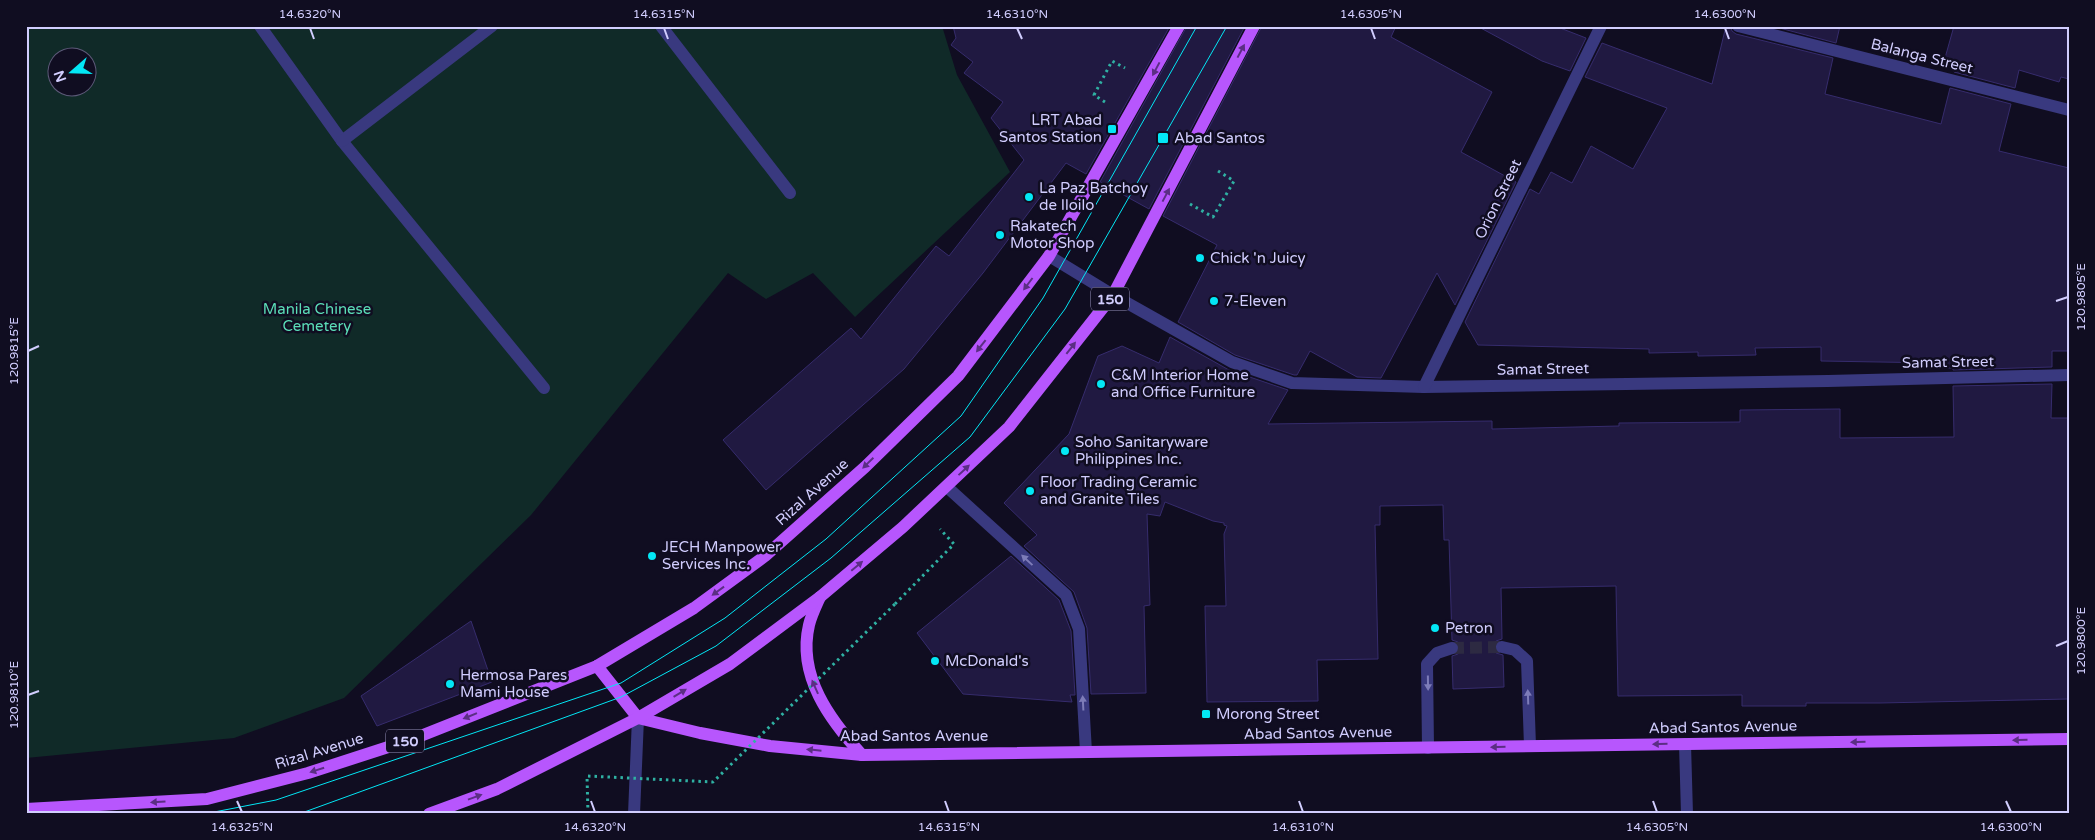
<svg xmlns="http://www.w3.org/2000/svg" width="2095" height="840" viewBox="0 0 2095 840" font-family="'Varela Round',sans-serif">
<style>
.green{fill:#102a28;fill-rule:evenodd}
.building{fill:#201941;stroke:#362c6d}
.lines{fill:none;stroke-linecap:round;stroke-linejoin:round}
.minor-tunnel{stroke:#2d2a42;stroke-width:12;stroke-dasharray:12 6;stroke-linecap:butt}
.path{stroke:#2fb1a3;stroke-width:3;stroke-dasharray:2.5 4;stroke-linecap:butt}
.minor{stroke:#39397f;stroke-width:12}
.major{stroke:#b756fd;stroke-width:12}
.tram{stroke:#03e7f5;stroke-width:1}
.path-bridge{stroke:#2fb1a3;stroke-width:3;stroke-dasharray:2.5 4;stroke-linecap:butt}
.oneway{fill:#5b2e84}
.oneway2{fill:#7d7cb8}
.ticks{fill:none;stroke:#d1cdfe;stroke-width:2}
.poi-dot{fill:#03e7f5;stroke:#100d21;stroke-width:2}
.labels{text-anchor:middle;stroke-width:5;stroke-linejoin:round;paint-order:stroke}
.shield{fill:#100d21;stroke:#9793bc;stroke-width:1}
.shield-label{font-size:14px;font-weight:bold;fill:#d1cdfe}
.street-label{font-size:15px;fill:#d1cdfe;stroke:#100d21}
.poi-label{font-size:15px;fill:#d1cdfe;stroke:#100d21;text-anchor:start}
.park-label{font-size:15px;fill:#5bddb7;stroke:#100d21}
.neatline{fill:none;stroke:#d1cdfe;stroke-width:2}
.ticks-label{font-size:12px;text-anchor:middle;fill:#d1cdfe}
</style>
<rect width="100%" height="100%" fill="#100d21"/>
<!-- green -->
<path class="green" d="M 26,26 L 942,26 L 957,75 L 1010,172 L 855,317 L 813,273 L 766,299 L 728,273 L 531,515 L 344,698 L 234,738 L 26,758 ZM 58,58 L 88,58 L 88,88 L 58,88 Z"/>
<!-- building -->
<g class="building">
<path d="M 953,26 L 1170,26 L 1086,174 L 1066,163 L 983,273 L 904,369 L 766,490 L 723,440 L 851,328 L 861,339 L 936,246 L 949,256 L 1024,160 L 991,118 L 1003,102 L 964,73 L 973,62 L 951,45 L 956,38 Z"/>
<path d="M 1187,26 L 1245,26 L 1149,209 L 1100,182 Z"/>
<path d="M 1262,26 L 1396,26 L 1391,37 L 1492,92 L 1461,152 L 1516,182 L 1455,305 L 1437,273 L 1381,378 L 1357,377 L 1310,351 L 1297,375 L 1294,375 L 1235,355 L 1178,322 L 1217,245 L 1163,216 Z"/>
<path d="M 1477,26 L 1555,26 L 1586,38 L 1570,71 L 1542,61 Z"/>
<path d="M 1726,26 L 1730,26 L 1732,31 L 1736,34 L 1833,58 L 1825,94 L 1941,124 L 1950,88 L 2011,104 L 1999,151 L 2069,168 L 2069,351 L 2052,351 L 2052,367 L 1953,370 L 1953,368 L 1938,368 L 1938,363 L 1821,361 L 1821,347 L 1755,348 L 1756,355 L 1698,356 L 1698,352 L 1649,353 L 1649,349 L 1478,345 L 1465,322 L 1530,189 L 1539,194 L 1551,172 L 1572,183 L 1591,146 L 1633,169 L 1667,108 L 1585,77 L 1602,43 L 1712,84 Z"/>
<path d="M 1772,26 L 1840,26 L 1836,43 Z"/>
<path d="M 1954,26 L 2069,26 L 2069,79 L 2061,77 L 2059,82 L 2019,70 L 2015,88 L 1954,72 L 1956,61 L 1945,58 Z"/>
<path d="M 1170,337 L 1229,370 L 1288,390 L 1268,424 L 1492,421 L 1492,429 L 1619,426 L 1619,423 L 1740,422 L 1740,410 L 1840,409 L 1840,438 L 1954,437 L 1953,386 L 2052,384 L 2051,418 L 2069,418 L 2069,699 L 1880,703 L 1806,703 L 1806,706 L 1742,706 L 1742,695 L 1618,696 L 1616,586 L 1501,588 L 1502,639 L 1496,641 L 1494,646 L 1496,653 L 1503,655 L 1504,687 L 1453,689 L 1452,656 L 1458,654 L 1460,649 L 1458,642 L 1452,640 L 1449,540 L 1444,540 L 1443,505 L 1380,506 L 1380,525 L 1375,525 L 1378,659 L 1317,660 L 1318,701 L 1207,702 L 1205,606 L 1226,606 L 1224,534 L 1227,526 L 1224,525 L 1224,523 L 1213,521 L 1165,502 L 1160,516 L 1147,514 L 1150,605 L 1144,606 L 1146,693 L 1091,694 L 1087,628 L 1074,592 L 1024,546 L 1037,535 L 1004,503 L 1069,434 L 1098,356 L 1122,346 L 1159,363 Z"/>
<path d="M 1011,556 L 1059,600 L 1071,631 L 1075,695 L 1070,695 L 1072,702 L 963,694 L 917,633 Z"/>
<path d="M 471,621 L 492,682 L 377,726 L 361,696 Z"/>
</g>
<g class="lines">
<!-- minor-tunnel -->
<path class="minor-tunnel" d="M 1452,648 L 1502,647"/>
<!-- path -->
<g class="path">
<path d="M 1105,102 L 1094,95 L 1112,61 L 1125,68"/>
<path d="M 1190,204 L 1213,217 L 1234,181 L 1215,169"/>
<path d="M 895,604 L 954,544 L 940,529"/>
</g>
<!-- minor -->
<g class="minor">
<path d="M 260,26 L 342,141 L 544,388"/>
<path d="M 661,26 L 790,193"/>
<path d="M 1738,26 L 2069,110"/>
<path d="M 342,141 L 492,26"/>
<path d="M 1049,256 L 1113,295 L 1232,362 L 1292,383 L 1424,387 L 1828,381 L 2069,375"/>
<path d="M 1424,387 L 1601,26"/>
<path d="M 947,487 L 1066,595 L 1079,629 L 1086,752"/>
<path d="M 1502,647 L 1515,650 L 1527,661 L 1530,746"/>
<path d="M 1685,744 L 1687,814"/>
<path d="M 1428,748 L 1427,664 L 1437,653 L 1452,648"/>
<path d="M 634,814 L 638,718"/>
</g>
<!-- major -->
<g class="major">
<path d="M 820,597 C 816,606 811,616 809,625 C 797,676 830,720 862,755"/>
<path d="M 597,666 L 638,718 L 700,733 L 770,746 L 862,755 L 2069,739"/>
<path d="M 26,809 L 207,799 L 308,773 L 413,739 L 597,666 L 694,608 L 765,556 L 865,467 L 958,376 L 1049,256 L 1179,26"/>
<path d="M 429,814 L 497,789 L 638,718 L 730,664 L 820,597 L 903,527 L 1009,427 L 1113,295 L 1254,26"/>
</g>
<!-- tram -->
<g class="tram">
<path d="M 204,814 L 276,800 L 621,683 L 725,618 L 826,539 L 961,416 L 1043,298 L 1197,26"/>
<path d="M 299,814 L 621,697 L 716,646 L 831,558 L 970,437 L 1065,309 L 1227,26"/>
</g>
<!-- path-bridge -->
<path class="path-bridge" d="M 588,814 L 587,776 L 713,782 L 895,604"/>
</g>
<!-- one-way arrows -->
<defs><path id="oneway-solid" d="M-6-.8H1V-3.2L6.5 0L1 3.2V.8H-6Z" transform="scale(1.25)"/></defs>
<g class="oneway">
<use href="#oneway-solid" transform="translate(1241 51) rotate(-62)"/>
<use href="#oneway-solid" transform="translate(1156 69) rotate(118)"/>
<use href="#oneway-solid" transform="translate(1166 195) rotate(-62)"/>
<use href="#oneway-solid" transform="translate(1028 284) rotate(127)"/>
<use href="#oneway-solid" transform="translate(981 346) rotate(128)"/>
<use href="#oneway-solid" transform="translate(1071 348) rotate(-52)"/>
<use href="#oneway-solid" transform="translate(868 463) rotate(136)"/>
<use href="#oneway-solid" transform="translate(964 470) rotate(-43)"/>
<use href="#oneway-solid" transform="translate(857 566) rotate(-40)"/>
<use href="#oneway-solid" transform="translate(718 591) rotate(144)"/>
<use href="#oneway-solid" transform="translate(815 687) rotate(-114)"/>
<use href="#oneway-solid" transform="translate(680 693) rotate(-31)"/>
<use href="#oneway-solid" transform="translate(470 716) rotate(158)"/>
<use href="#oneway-solid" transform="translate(2020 740) rotate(179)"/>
<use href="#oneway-solid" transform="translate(1858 742) rotate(179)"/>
<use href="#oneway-solid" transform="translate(1660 744) rotate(179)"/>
<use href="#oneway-solid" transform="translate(1498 747) rotate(179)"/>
<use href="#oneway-solid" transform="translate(814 750) rotate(-174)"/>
<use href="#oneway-solid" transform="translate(317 770) rotate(162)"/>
<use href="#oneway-solid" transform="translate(475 797) rotate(-20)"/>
<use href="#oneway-solid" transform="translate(158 802) rotate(176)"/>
</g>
<g class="oneway2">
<use href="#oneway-solid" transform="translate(1027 560) rotate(-137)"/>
<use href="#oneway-solid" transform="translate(1428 683) rotate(89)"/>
<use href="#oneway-solid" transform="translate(1528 697) rotate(-92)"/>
<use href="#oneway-solid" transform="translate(1083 703) rotate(-93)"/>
</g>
<!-- ticks -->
<path class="ticks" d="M 310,28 L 314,39M 664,28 L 668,39M 1017,28 L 1022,39M 1371,28 L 1375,39M 1725,28 L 1729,39M 2056,301 L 2068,297M 28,351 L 39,346M 2056,646 L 2068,641M 28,695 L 39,691M 237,801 L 242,812M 591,801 L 595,812M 945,801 L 949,812M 1299,801 L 1303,812M 1653,801 L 1657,812M 2006,801 L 2011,812"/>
<!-- markers -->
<g class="poi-dot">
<rect x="1107" y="124" width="10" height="10" rx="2.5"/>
<rect x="1157" y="132" width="12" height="12" rx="2.5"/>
<circle cx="1029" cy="197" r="5"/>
<circle cx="1000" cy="235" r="5"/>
<circle cx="1200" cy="258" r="5"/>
<circle cx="1214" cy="301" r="5"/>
<circle cx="1101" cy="384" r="5"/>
<circle cx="1065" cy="451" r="5"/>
<circle cx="1030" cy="491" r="5"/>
<circle cx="652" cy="556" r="5"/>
<circle cx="1435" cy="628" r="5"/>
<circle cx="935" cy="661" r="5"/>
<circle cx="450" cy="684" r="5"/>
<rect x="1201" y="709" width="10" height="10" rx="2.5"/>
</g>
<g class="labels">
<!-- shield labels -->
<g class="shield">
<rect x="1091" y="287.5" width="38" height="23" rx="4"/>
<rect x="386" y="729.5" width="38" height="23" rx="4"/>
</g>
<g class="shield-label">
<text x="1110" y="304">150</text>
<text x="405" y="746">150</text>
</g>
<!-- street labels -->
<g class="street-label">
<text transform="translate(1922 56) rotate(14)" y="5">Balanga Street</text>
<text transform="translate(1498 199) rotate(-64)" y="5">Orion Street</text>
<text transform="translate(1948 362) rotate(-1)" y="5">Samat Street</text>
<text transform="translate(1543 369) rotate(-1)" y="5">Samat Street</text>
<text transform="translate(812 492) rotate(-42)" y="5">Rizal Avenue</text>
<text transform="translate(1723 727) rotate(-1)" y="5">Abad Santos Avenue</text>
<text transform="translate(1318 733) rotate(-1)" y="5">Abad Santos Avenue</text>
<text x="914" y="741">Abad Santos Avenue</text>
<text transform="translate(319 751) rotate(-17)" y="5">Rizal Avenue</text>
</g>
<!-- poi labels -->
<g class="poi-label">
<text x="1102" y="125" text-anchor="end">LRT Abad<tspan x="1102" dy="17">Santos Station</tspan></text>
<text x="1174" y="143">Abad Santos</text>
<text x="1039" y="193">La Paz Batchoy<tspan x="1039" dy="17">de Iloilo</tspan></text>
<text x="1010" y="231">Rakatech<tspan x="1010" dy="17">Motor Shop</tspan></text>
<text x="1210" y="263">Chick 'n Juicy</text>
<text x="1224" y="306">7-Eleven</text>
<text x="1111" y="380">C&amp;M Interior Home<tspan x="1111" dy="17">and Office Furniture</tspan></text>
<text x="1075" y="447">Soho Sanitaryware<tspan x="1075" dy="17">Philippines Inc.</tspan></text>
<text x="1040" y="487">Floor Trading Ceramic<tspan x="1040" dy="17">and Granite Tiles</tspan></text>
<text x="662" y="552">JECH Manpower<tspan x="662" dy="17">Services Inc.</tspan></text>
<text x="1445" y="633">Petron</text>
<text x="945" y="666">McDonald's</text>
<text x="460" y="680">Hermosa Pares<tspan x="460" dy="17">Mami House</tspan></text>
<text x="1216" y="719">Morong Street</text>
</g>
<!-- park labels -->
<g class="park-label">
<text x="317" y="314">Manila Chinese<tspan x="317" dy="17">Cemetery</tspan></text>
</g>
</g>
<!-- border -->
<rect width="2095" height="840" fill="none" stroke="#100d21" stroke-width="55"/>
<!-- north arrow -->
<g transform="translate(72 72) rotate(250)"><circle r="24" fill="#100d21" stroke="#5d5a79"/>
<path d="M0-4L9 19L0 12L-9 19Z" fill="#03e7f5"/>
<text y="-8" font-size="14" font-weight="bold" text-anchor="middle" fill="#d1cdfe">N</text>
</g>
<rect x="28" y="28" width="2040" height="784" class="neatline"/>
<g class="ticks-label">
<text x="310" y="18">14.6320°N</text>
<text x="664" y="18">14.6315°N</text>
<text x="1017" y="18">14.6310°N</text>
<text x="1371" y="18">14.6305°N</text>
<text x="1725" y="18">14.6300°N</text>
<text transform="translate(2081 297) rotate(-90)" y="4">120.9805°E</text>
<text transform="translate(14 351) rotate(-90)" y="4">120.9815°E</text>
<text transform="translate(2081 641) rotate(-90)" y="4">120.9800°E</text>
<text transform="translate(14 695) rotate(-90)" y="4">120.9810°E</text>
<text x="242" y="831">14.6325°N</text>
<text x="595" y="831">14.6320°N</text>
<text x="949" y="831">14.6315°N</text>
<text x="1303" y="831">14.6310°N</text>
<text x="1657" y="831">14.6305°N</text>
<text x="2011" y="831">14.6300°N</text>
</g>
</svg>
